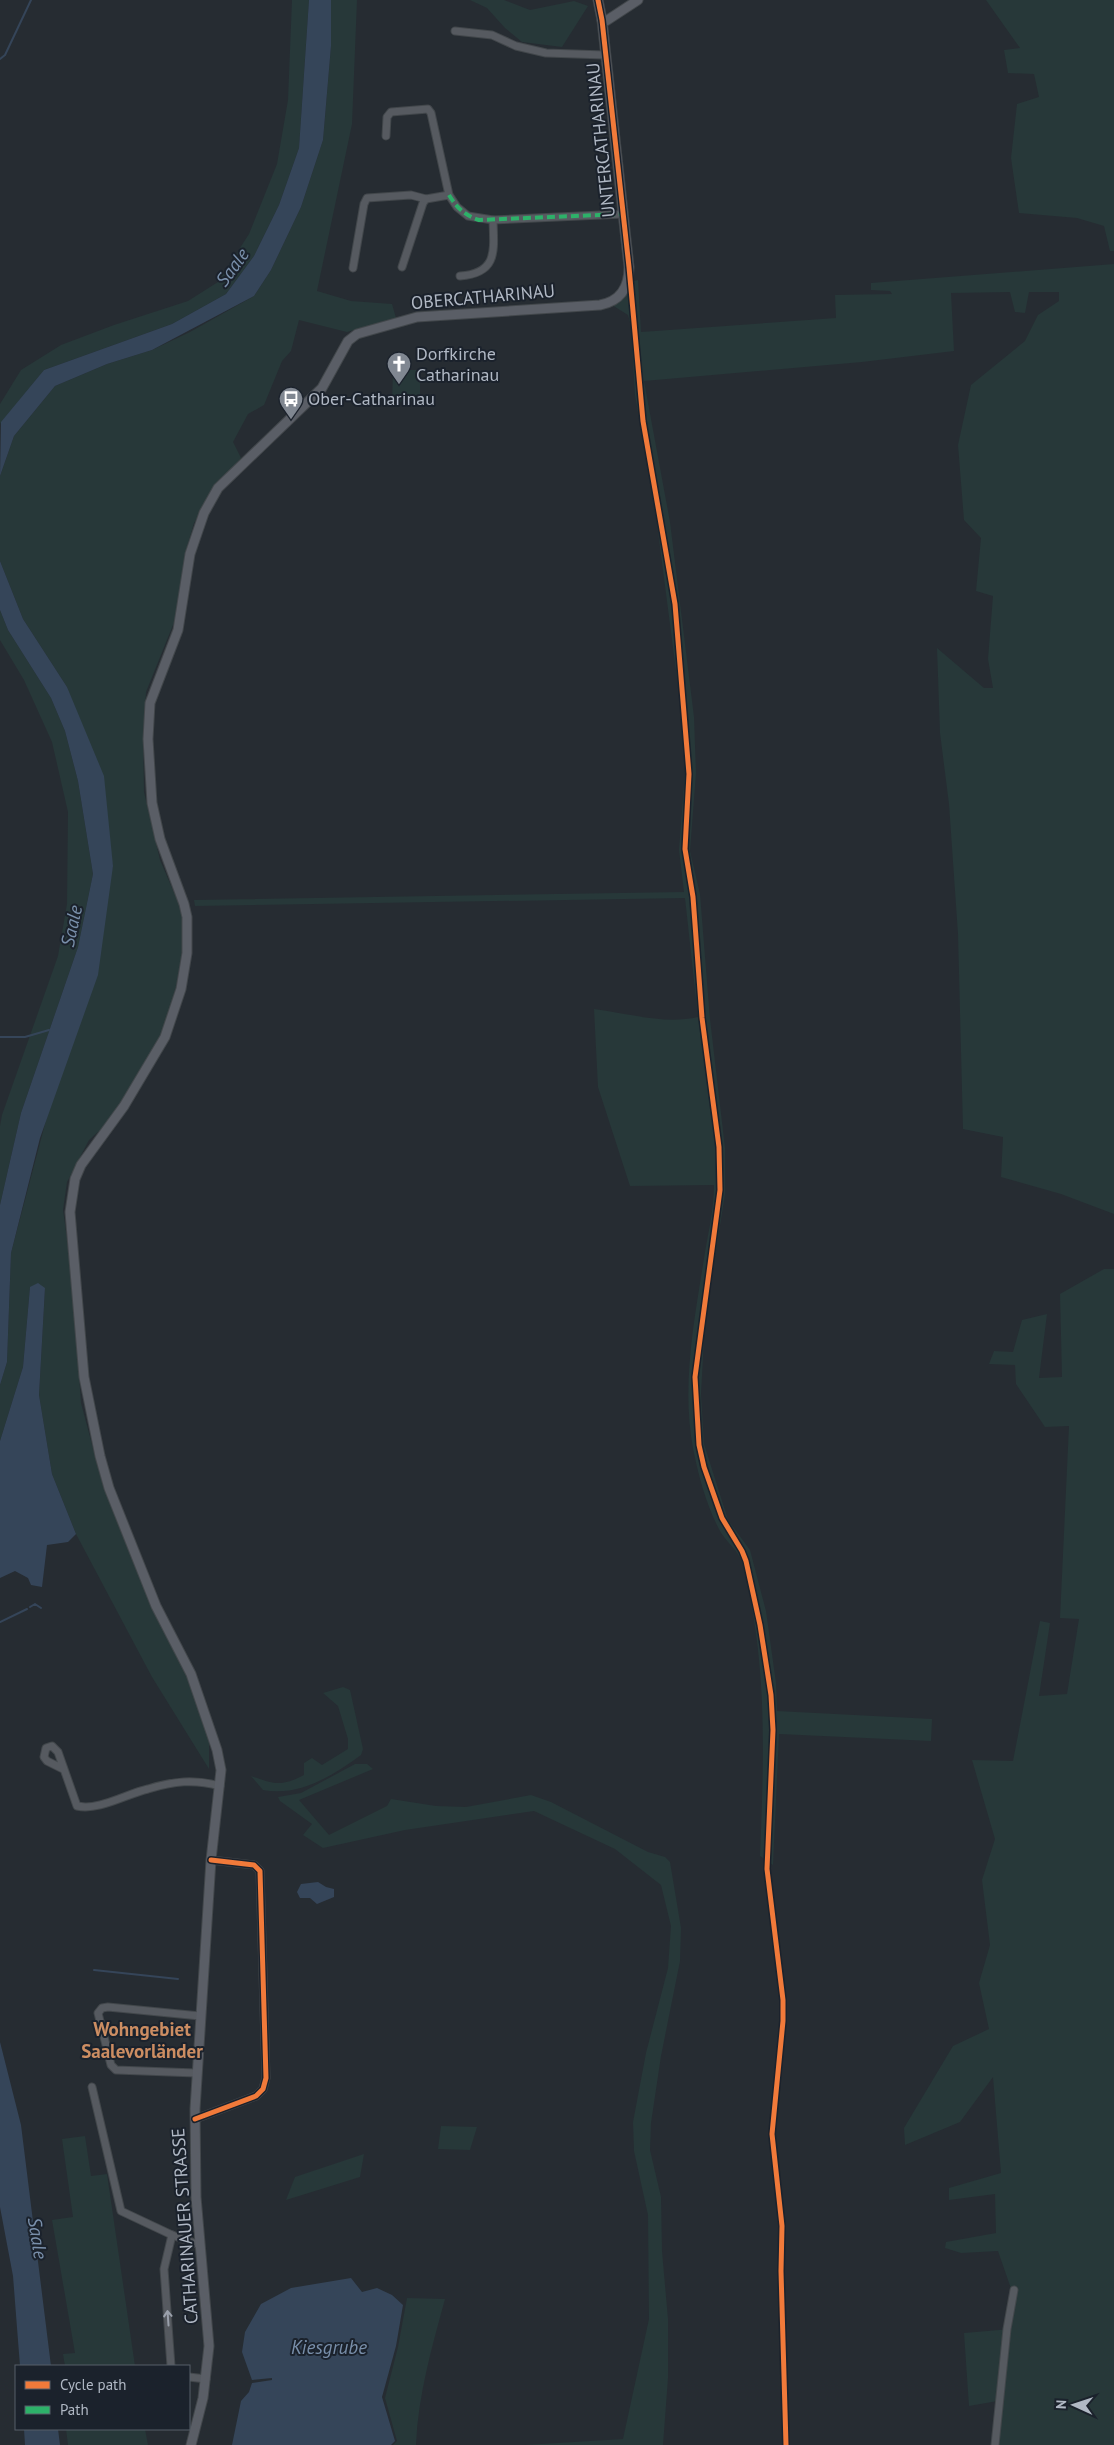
<svg xmlns="http://www.w3.org/2000/svg" width="1114" height="2445" viewBox="0 0 1114 2445" font-family="'PT Sans',sans-serif">
<style>
.green{fill:#273839}
.water{fill:#354559}
.lines{fill:none;stroke-linecap:round;stroke-linejoin:round}
.stream{stroke:#354559;stroke-width:2}
.street-casing{stroke:#42474b;stroke-width:9}
.secondary-casing{stroke:#42474b;stroke-width:11}
.street{stroke:#565a60;stroke-width:7}
.secondary{stroke:#5a5e66;stroke-width:9}
.quiet{stroke:#2db169;stroke-width:4;stroke-dasharray:8 4;stroke-linecap:butt}
.cycleway-casing{stroke:#1b222c;stroke-width:8}
.cycleway{stroke:#f17a3a;stroke-width:5}
.oneway{stroke:#9aa0ab}
.labels{text-anchor:middle;stroke-width:4;stroke-linejoin:round;paint-order:stroke}
.street-label{font-size:18px;fill:#b0b8c4;stroke:#1b222c}
.poi-label{font-size:18px;fill:#b0b8c4;stroke:#1b222c;text-anchor:start}
.water-label{font-size:19px;font-style:italic;fill:#798faa;stroke:#1b222c}
.neighbourhood-label{font-size:19px;font-weight:bold;fill:#cc8d62;stroke:#1b222c}
</style>
<rect width="100%" height="100%" fill="#262c32"/>
<!-- green -->
<g class="green">
<path d="M 292,0 L 309,0 L 299,148 L 279,205 L 254,256 L 226,294 L 172,324 L 44,370 L 0,424 L 0,404 L 21,370 L 61,345 L 114,325 L 188,301 L 218,282 L 249,234 L 277,164 L 288,100 Z"/>
<path d="M 331,0 L 357,0 L 352,124 L 317,291 L 351,301 L 392,304 L 396,318 L 347,332 L 299,320 L 291,351 L 282,361 L 264,405 L 248,414 L 233,442 L 241,458 L 212,492 L 194,523 L 185,554 L 177,615 L 146,692 L 143,737 L 144,792 L 160,860 L 182,911 L 182,952 L 176,987 L 162,1034 L 121,1106 L 108,1123 L 89,1140 L 67,1182 L 63,1210 L 72,1274 L 81,1403 L 103,1486 L 151,1605 L 189,1671 L 209,1730 L 209,1769 L 152,1677 L 76,1534 L 52,1474 L 39,1395 L 45,1289 L 30,1287 L 23,1367 L 0,1441 L 0,1385 L 7,1362 L 11,1253 L 113,866 L 67,687 L 23,619 L 0,561 L 0,476 L 14,436 L 55,386 L 107,364 L 152,350 L 190,332 L 254,296 L 271,270 L 301,207 L 323,140 L 331,46 Z"/>
<path d="M 470,0 L 504,0 L 530,10 L 574,1 L 588,6 L 562,47 L 522,42 L 505,28 L 487,8 Z"/>
<path d="M 986,0 L 1114,0 L 1114,251 L 1110,251 L 1104,226 L 1077,218 L 1019,213 L 1011,158 L 1017,104 L 1039,97 L 1034,74 L 1008,73 L 1004,50 L 1020,48 Z"/>
<path d="M 1114,264 L 1114,1214 L 1061,1194 L 1001,1177 L 1003,1137 L 963,1129 L 958,934 L 949,804 L 940,733 L 937,648 L 984,688 L 993,688 L 988,659 L 993,596 L 976,591 L 981,538 L 964,520 L 958,445 L 971,385 L 1025,341 L 1038,315 L 1059,301 L 1059,292 L 1029,292 L 1025,313 L 1015,312 L 1010,292 L 951,293 L 954,351 L 862,362 L 644,381 L 670,522 L 694,717 L 696,773 L 690,851 L 700,894 L 710,1019 L 725,1148 L 725,1194 L 705,1320 L 701,1394 L 704,1444 L 728,1520 L 750,1550 L 766,1611 L 776,1683 L 777,1711 L 932,1719 L 931,1741 L 779,1734 L 773,1865 L 760,1856 C 764,1754 768,1662 742,1562 C 738,1550 726,1542 720,1531 C 707,1507 698,1475 693,1448 C 681,1384 695,1316 705,1252 C 709,1230 714,1207 714,1185 L 630,1186 L 598,1087 L 594,1009 C 627,1013 664,1025 698,1017 L 685,898 L 195,906 L 194,900 L 684,892 L 679,850 L 685,772 L 682,717 L 657,524 L 635,395 L 631,326 L 628,315 L 612,305 L 621,300 L 634,281 L 638,280 L 641,332 L 836,318 L 835,295 L 892,294 L 890,291 L 871,290 L 871,283 Z"/>
<path d="M 393,370 L 420,370 L 420,401 L 392,402 Z"/>
<path d="M 0,610 L 8,630 L 51,698 L 65,731 L 78,781 L 93,874 L 78,947 L 21,1113 L 0,1205 L 0,1126 L 2,1115 L 58,956 L 67,904 L 68,812 L 52,742 L 24,680 L 0,640 Z"/>
<path d="M 1104,1269 L 1114,1269 L 1114,2445 L 997,2445 L 1003,2400 L 969,2406 L 964,2333 L 1011,2329 L 1015,2300 L 998,2251 L 961,2253 L 945,2248 L 946,2242 L 996,2233 L 995,2194 L 949,2200 L 949,2188 L 1001,2173 L 993,2077 L 960,2122 L 905,2145 L 904,2128 L 953,2046 L 989,2029 L 979,1983 L 990,1945 L 982,1880 L 995,1839 L 972,1760 L 1013,1761 L 1040,1621 L 1050,1623 L 1039,1696 L 1067,1694 L 1079,1619 L 1060,1618 L 1069,1426 L 1045,1427 L 1016,1384 L 1015,1365 L 989,1364 L 994,1351 L 1013,1352 L 1022,1320 L 1047,1314 L 1039,1378 L 1062,1377 L 1060,1294 Z"/>
<path d="M 343,1687 L 350,1690 L 363,1749 L 361,1755 C 333,1776 298,1797 263,1790 L 251,1776 C 274,1784 281,1787 304,1775 L 304,1763 L 312,1758 L 322,1765 L 348,1749 L 348,1739 L 338,1706 L 323,1693 Z"/>
<path d="M 355,1764 L 367,1764 L 373,1769 L 299,1800 L 329,1835 L 387,1806 L 391,1799 L 436,1806 L 466,1807 L 531,1795 L 551,1802 L 648,1852 L 665,1857 L 670,1862 L 681,1928 L 680,1961 L 661,2056 L 651,2123 L 650,2150 L 661,2197 L 662,2251 L 668,2319 L 668,2378 L 663,2445 L 525,2445 L 623,2439 L 649,2319 L 648,2215 L 634,2151 L 633,2122 L 646,2053 L 668,1968 L 671,1926 L 661,1885 L 615,1849 L 534,1811 L 405,1830 L 323,1848 L 303,1835 L 312,1824 L 280,1801 L 278,1797 L 301,1793 Z"/>
<path d="M 441,2126 L 477,2127 L 470,2150 L 438,2149 Z"/>
<path d="M 85,2136 L 91,2176 L 107,2174 L 135,2366 L 65,2366 L 63,2354 L 75,2353 L 52,2220 L 73,2217 L 62,2139 Z"/>
<path d="M 364,2154 L 360,2177 L 286,2200 L 295,2177 Z"/>
<path d="M 407,2298 L 445,2299 C 432,2347 418,2395 416,2445 L 393,2445 L 397,2441 L 385,2398 L 398,2347 Z"/>
<path d="M 66,2429 L 145,2429 L 148,2445 L 68,2445 Z"/>
</g>
<!-- water -->
<g class="water">
<path d="M 309,0 L 331,0 L 331,46 L 323,140 L 301,207 L 271,270 L 254,296 L 152,350 L 107,364 L 55,386 L 14,436 L 0,476 L 1,422 L 44,370 L 172,324 L 226,294 L 254,256 L 279,205 L 299,148 Z"/>
<path d="M 0,561 L 23,619 L 67,687 L 104,776 L 113,866 L 98,975 L 40,1138 L 11,1253 L 7,1362 L 0,1385 L 0,1205 L 21,1113 L 78,947 L 93,874 L 78,781 L 65,731 L 51,698 L 8,630 L 0,610 Z"/>
<path d="M 38,1283 L 45,1288 L 39,1395 L 52,1474 L 76,1534 L 68,1542 L 47,1545 L 42,1587 L 31,1585 L 28,1578 L 15,1571 L 0,1578 L 0,1441 L 23,1367 L 30,1287 Z"/>
<path d="M 318,1882 L 326,1887 L 334,1889 L 334,1897 L 317,1904 L 310,1898 L 300,1898 L 297,1892 L 301,1884 Z"/>
<path d="M 0,2042 L 21,2125 L 51,2366 L 20,2366 L 13,2276 L 0,2207 Z"/>
<path d="M 351,2278 L 362,2292 L 377,2288 L 392,2295 L 403,2305 L 396,2346 L 382,2397 L 395,2441 L 391,2445 L 232,2445 L 241,2401 L 249,2392 L 252,2383 L 272,2380 L 272,2378 L 252,2380 L 242,2352 L 245,2332 L 261,2304 L 291,2288 Z"/>
<path d="M 24,2429 L 58,2429 L 60,2445 L 25,2445 Z"/>
</g>
<g class="lines">
<!-- stream -->
<g class="stream">
<path d="M 0,59 L 5,55 L 31,0"/>
<path d="M 0,1037 L 25,1037 L 49,1030"/>
<path d="M 30,1607 L 35,1604 L 41,1608"/>
<path d="M 0,1622 L 27,1609"/>
<path d="M 94,1970 L 178,1979"/>
</g>
<defs>
<g id="street">
<path d="M 455,31 L 492,35 L 516,46 L 546,53 L 605,55"/>
<path d="M 386,136 L 387,117 L 391,112 L 428,109 L 431,113 L 449,195 L 457,207 L 468,216 L 493,220 L 623,214"/>
<path d="M 402,267 L 423,203 L 426,199 L 449,195"/>
<path d="M 353,268 L 364,204 L 367,198 L 411,195 L 426,199"/>
<path d="M 460,276 C 498,273 494,251 493,220"/>
<path d="M 63,1769 L 47,1761 L 44,1757 L 46,1748 L 52,1746 L 58,1752 L 77,1806 C 99,1811 126,1794 148,1789 C 174,1781 194,1779 220,1786"/>
<path d="M 196,2073 L 116,2070 L 111,2065 L 98,2013 L 102,2008 L 108,2007 L 200,2016"/>
<path d="M 92,2087 L 121,2211 L 172,2235 L 200,2245"/>
<path d="M 195,2119 L 256,2096 L 263,2089 L 266,2078 L 260,1871 L 254,1865 L 211,1860"/>
<path d="M 171,2366 L 164,2269 L 172,2235"/>
<path d="M 189,2377 L 206,2379"/>
<path d="M 995,2445 L 1007,2329 L 1014,2290"/>
</g>
<g id="secondary">
<path d="M 602,20 L 606,21 L 638,0"/>
<path d="M 191,2445 L 203,2398 L 209,2346 L 196,2197 L 195,2109 L 211,1860 L 221,1770 L 217,1750 L 191,1674 L 156,1606 L 109,1488 L 100,1456 L 84,1377 L 70,1212 L 75,1179 L 81,1165 L 124,1106 L 165,1037 L 181,989 L 187,953 L 187,917 L 184,904 L 160,839 L 152,803 L 148,739 L 150,703 L 178,630 L 190,554 L 204,513 L 218,488 L 322,388 L 348,341 L 357,334 L 417,317 L 600,305 C 621,301 629,287 629,267 L 602,20 L 598,0"/>
</g>
</defs>
<!-- street casing -->
<use href="#street" class="street-casing"/>
<!-- secondary casing -->
<use href="#secondary" class="secondary-casing"/>
<!-- street -->
<use href="#street" class="street"/>
<!-- secondary -->
<use href="#secondary" class="secondary"/>
<!-- quiet -->
<path class="quiet" d="M 449,195 C 457,208 464,215 479,220 L 623,214"/>
<defs>
<g id="cycleway">
<path d="M 598,0 L 602,20 L 629,267 L 643,421 L 675,604 L 689,774 L 685,849 L 693,897 L 702,1018 L 719,1147 L 720,1190 L 695,1377 L 699,1445 L 704,1467 L 722,1518 L 742,1551 L 746,1561 L 760,1625 L 771,1695 L 773,1730 L 767,1869 L 783,2000 L 783,2021 L 772,2134 L 782,2226 L 781,2271 L 786,2445"/>
<path d="M 195,2119 L 256,2096 L 263,2089 L 266,2078 L 260,1871 L 254,1865 L 211,1860"/>
</g>
</defs>
<!-- cycleway casing -->
<use href="#cycleway" class="cycleway-casing"/>
<!-- cycleway -->
<use href="#cycleway" class="cycleway"/>
</g>
<!-- one-way arrows -->
<defs><path id="oneway-shaft" d="M-6 0H5M1.5-3L5.5 0L1.5 3" fill="none" stroke-width="1.6" stroke-linecap="round" stroke-linejoin="round" transform="scale(1.25)"/></defs>
<use class="oneway" href="#oneway-shaft" transform="translate(168 2318) rotate(-94)"/>
<!-- icons -->
<defs>
<symbol id="church-pin" viewBox="-11 -11 22 30"><path d="M0 17L-7.5 6A9.5 9.5 0 1 1 7.5 6Z" fill="#808791" stroke="#1b222c"/><path d="M-1.2-6h2.4v3.5h3.3v2.4h-3.3V6h-2.4V-.1h-3.3v-2.4h3.3Z" fill="#fff"/></symbol>
<symbol id="bus-pin" viewBox="-11 -11 22 30"><path d="M0 17L-7.5 6A9.5 9.5 0 1 1 7.5 6Z" fill="#808791" stroke="#1b222c"/><path d="M-5-6H5V4H4V6H2V4H-2V6H-4V4H-5ZM-3.5-4V0h7V-4ZM-3.5 1.2v1.5H-2V1.2ZM2 1.2v1.5H3.5V1.2Z" fill="#fff"/></symbol>
</defs>
<g fill-rule="evenodd">
<use href="#church-pin" x="385" y="350" width="28" height="38"/>
<use href="#bus-pin" x="277" y="385" width="28" height="38"/>
</g>
<g class="labels">
<!-- street labels -->
<g class="street-label">
<text transform="translate(601 140) rotate(-96)" y="6">UNTERCATHARINAU</text>
<text transform="translate(483 297) rotate(-5)" y="6">OBERCATHARINAU</text>
<text transform="translate(185 2226) rotate(-94)" y="6">CATHARINAUER STRASSE</text>
</g>
<!-- poi labels -->
<g class="poi-label">
<text x="416" y="360">Dorfkirche<tspan x="416" dy="21">Catharinau</tspan></text>
<text x="308" y="405">Ober-Catharinau</text>
</g>
<!-- water labels -->
<g class="water-label">
<text transform="translate(232 267) rotate(-54)" y="7">Saale</text>
<text transform="translate(71 926) rotate(-78)" y="7">Saale</text>
<text transform="translate(38 2238) rotate(81)" y="7">Saale</text>
<text x="329" y="2354">Kiesgrube</text>
</g>
<!-- neighbourhood labels -->
<g class="neighbourhood-label">
<text x="142" y="2036">Wohngebiet<tspan x="142" dy="22">Saalevorländer</tspan></text>
</g>
</g>
<!-- legend -->
<rect x="15" y="2365" width="175" height="65" fill="#1b222c" stroke="#575e69"/>
<rect x="25" y="2381" width="25" height="8" fill="#f17a3a" stroke="#575e69"/>
<text x="60" y="2390" font-size="15" fill="#b0b8c4">Cycle path</text>
<rect x="25" y="2406" width="25" height="8" fill="#2db169" stroke="#575e69"/>
<text x="60" y="2415" font-size="15" fill="#b0b8c4">Path</text>
<!-- north arrow -->
<g transform="translate(1074 2405) rotate(273)" stroke="#1b222c" stroke-width="4" paint-order="stroke">
<path d="M0-4L9 19L0 12L-9 19Z" fill="#b0b8c4"/>
<text y="-8" font-size="14" font-weight="bold" text-anchor="middle" fill="#b0b8c4">N</text>
</g>
</svg>
